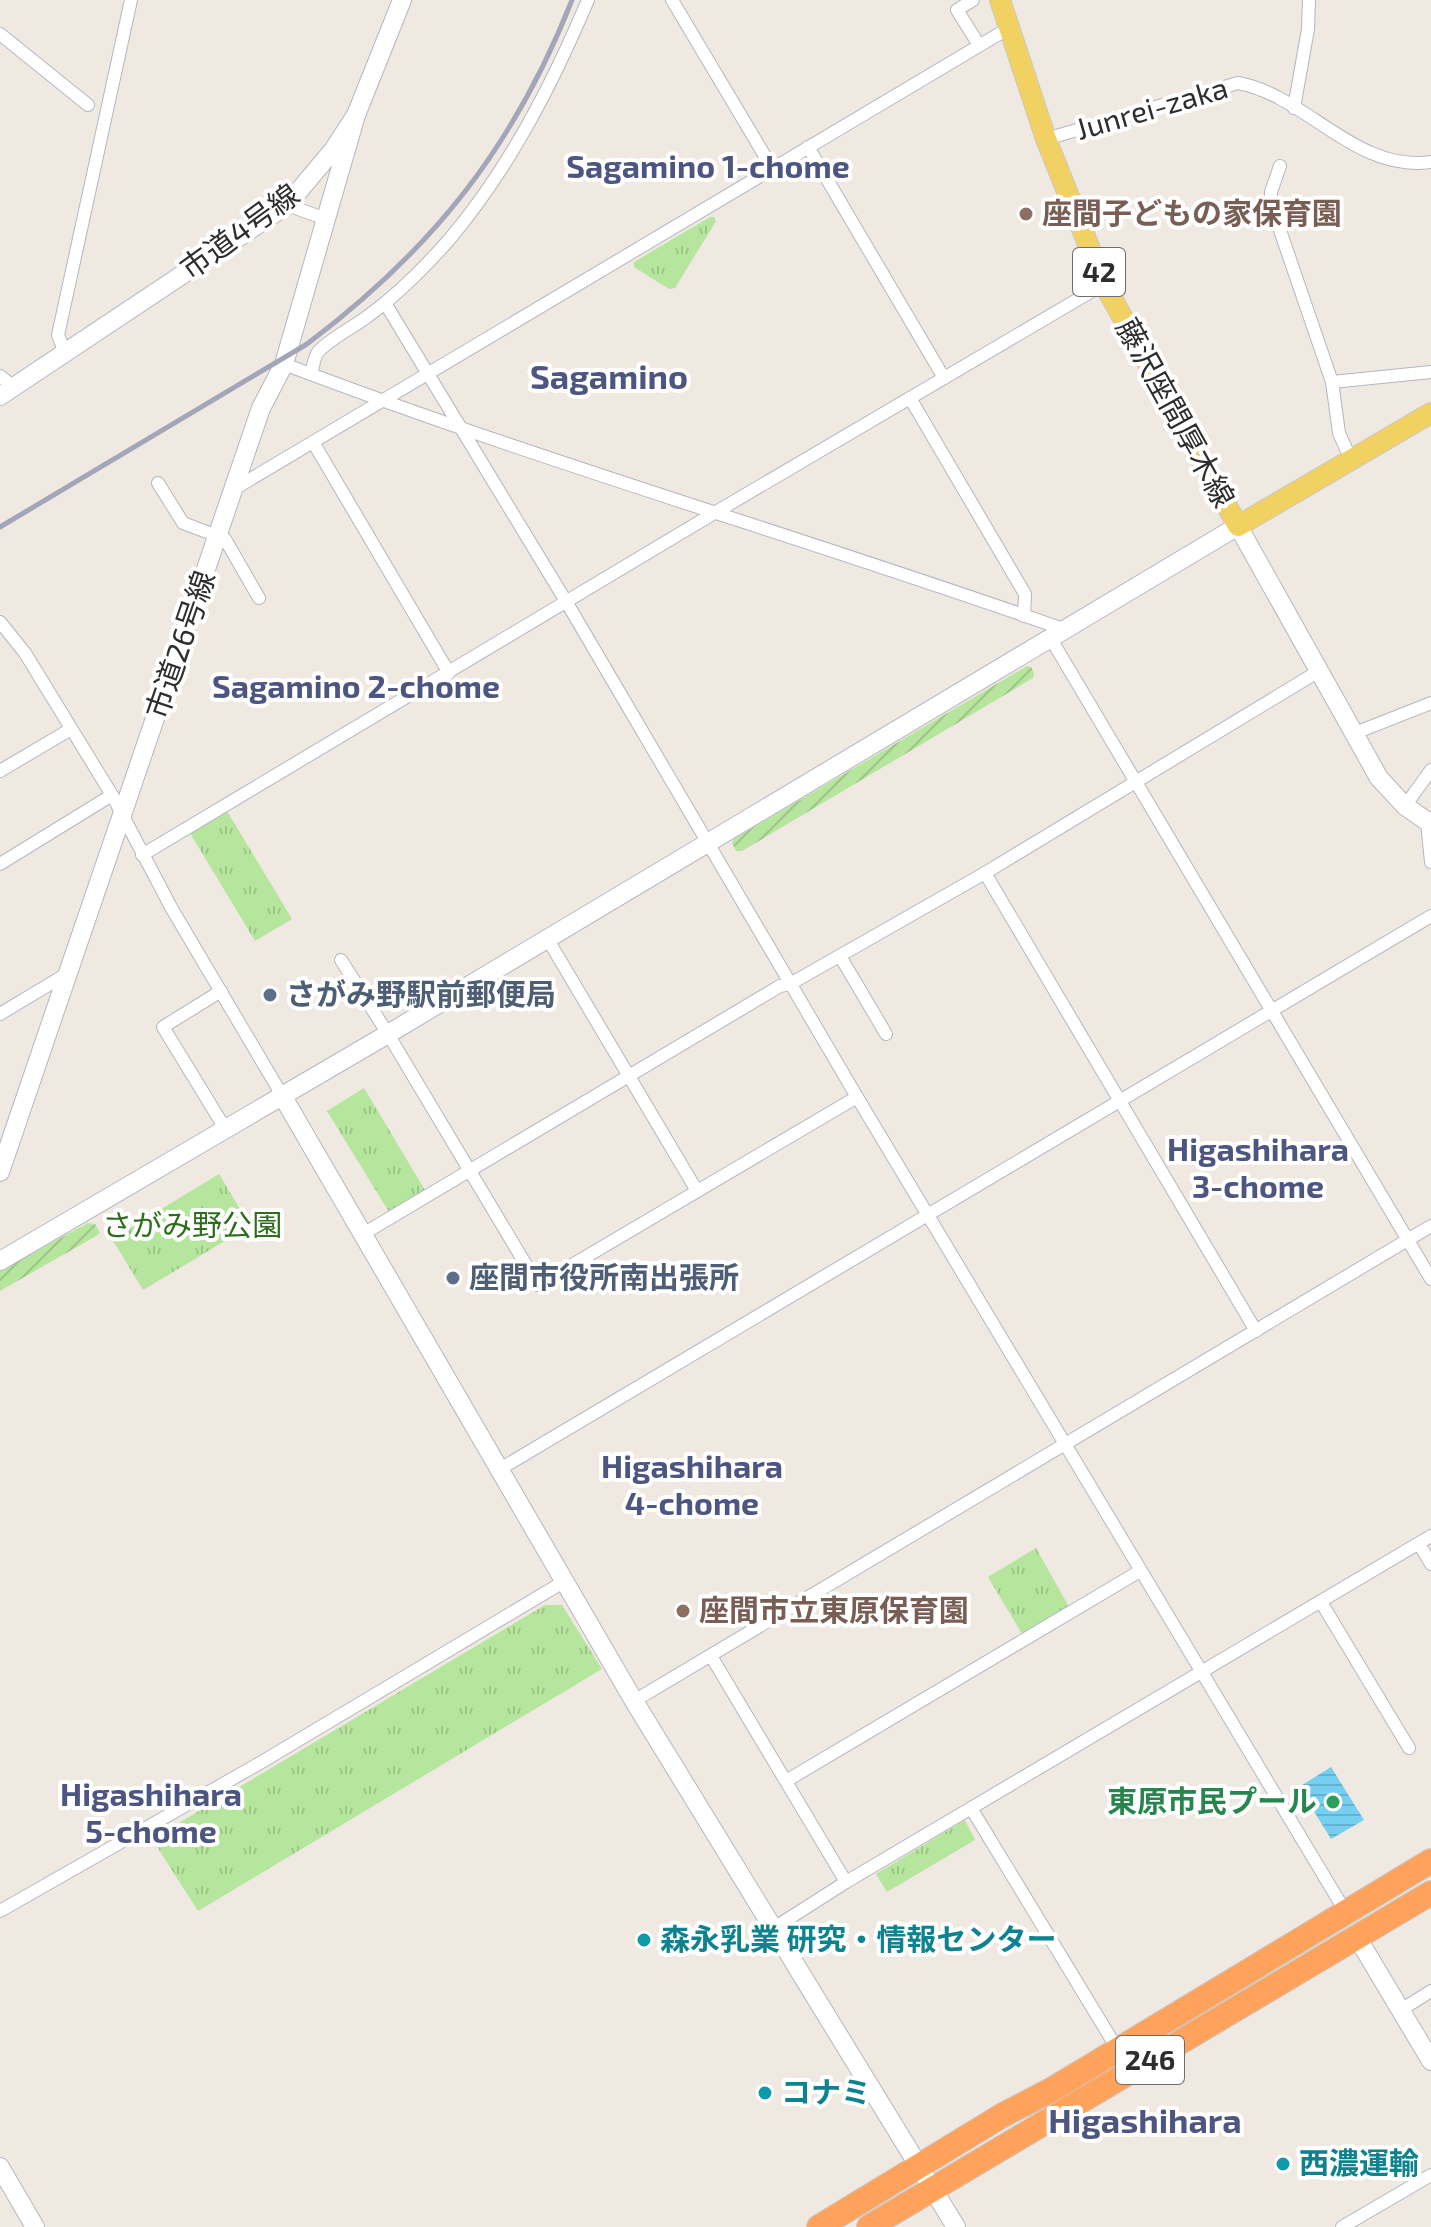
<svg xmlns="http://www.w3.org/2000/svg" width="1431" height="2227" viewBox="0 0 1431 2227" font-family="'Exo 2','Noto Sans JP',sans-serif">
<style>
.park{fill:url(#park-tufts)}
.garden{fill:url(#garden-furrows)}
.water{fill:url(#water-rules)}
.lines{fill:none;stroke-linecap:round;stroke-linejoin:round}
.street-casing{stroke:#b4b7c1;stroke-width:14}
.secondary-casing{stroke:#b4b7c1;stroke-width:20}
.primary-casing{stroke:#c9c9c9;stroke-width:22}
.highway-casing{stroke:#c9c9c9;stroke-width:26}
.street{stroke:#fff;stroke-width:12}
.secondary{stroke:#fff;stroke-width:18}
.primary{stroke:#f2d163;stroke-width:20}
.highway{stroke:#ffa35c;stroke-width:24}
.rail{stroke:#a3a6b8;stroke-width:5}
.education-dot{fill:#8d6e63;stroke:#fff;stroke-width:3}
.service-dot{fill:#5c6f8a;stroke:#fff;stroke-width:3}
.leisure-dot{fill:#2e9e5b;stroke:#fff;stroke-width:3}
.culture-dot{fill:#0f9aa8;stroke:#fff;stroke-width:3}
.labels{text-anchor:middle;stroke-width:8;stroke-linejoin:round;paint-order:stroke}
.shield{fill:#fff;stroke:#6d6d6d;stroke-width:2}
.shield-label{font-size:28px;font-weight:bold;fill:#2e2e2e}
.street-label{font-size:30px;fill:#2e2e2e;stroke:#fff}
.education-label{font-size:30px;font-weight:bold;fill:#785e54;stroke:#fff;text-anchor:start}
.service-label{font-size:30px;font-weight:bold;fill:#4e5e75;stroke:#fff;text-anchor:start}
.park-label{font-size:30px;fill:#2c6e1b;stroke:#fff}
.leisure-label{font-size:30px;font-weight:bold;fill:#27864d;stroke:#fff;text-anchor:end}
.culture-label{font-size:30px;font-weight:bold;fill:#0d838f;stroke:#fff;text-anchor:start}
.neighbourhood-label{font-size:32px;font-weight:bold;fill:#4d5680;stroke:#fff}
.quarter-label{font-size:34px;font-weight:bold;fill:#4d5680;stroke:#fff}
</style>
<defs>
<pattern id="park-tufts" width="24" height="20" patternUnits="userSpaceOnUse" patternTransform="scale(2)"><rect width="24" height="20" fill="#b6e59e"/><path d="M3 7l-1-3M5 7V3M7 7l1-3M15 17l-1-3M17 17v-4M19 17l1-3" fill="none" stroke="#9dc588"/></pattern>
<pattern id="garden-furrows" width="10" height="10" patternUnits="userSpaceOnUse" patternTransform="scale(2)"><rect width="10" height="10" fill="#b6e59e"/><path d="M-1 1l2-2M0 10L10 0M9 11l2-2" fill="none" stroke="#9dc588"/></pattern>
<pattern id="water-rules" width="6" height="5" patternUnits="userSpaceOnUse" patternTransform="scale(2)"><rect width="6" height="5" fill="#75cff0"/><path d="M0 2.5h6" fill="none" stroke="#66b2ce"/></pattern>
</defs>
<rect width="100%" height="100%" fill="#efe9e1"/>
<!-- park -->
<g class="park">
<path d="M 710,217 L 714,217 L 716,221 L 675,288 L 669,289 L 634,267 L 634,262 Z"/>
<path d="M 227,811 L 292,919 L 255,941 L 190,833 Z"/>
<path d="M 364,1088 L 425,1190 L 389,1212 L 327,1111 Z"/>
<path d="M 219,1174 L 250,1226 L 143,1290 L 112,1239 Z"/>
<path d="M 1036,1548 L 1069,1607 L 1025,1634 L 1021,1632 L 988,1577 Z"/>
<path d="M 545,1605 L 562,1605 L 602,1669 L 198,1911 L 152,1839 Z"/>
<path d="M 965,1820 L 975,1840 L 887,1892 L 876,1874 Z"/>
</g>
<!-- garden -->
<g class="garden">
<path d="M 1027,666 L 1031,667 L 1034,673 L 1033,678 L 742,851 L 736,851 L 732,843 L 734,839 Z"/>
<path d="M 88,1223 L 95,1224 L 100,1233 L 96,1236 L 0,1291 L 0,1271 Z"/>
</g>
<!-- water -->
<path class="water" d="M 1331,1767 L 1364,1820 L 1331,1839 L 1299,1787 Z"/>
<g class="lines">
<defs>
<g id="street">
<path d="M 672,0 L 772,168"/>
<path d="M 973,0 L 957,10 L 979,45"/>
<path d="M 0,34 L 88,105"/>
<path d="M 1294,108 L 1308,29 L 1309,0"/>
<path d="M 1046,139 L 1238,83 C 1306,95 1356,173 1431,162"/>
<path d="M 808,147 L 944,378"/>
<path d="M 1280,166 L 1271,192 L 1271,204 L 1332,382 L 1339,433 L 1351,460"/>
<path d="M 287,205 L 326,219"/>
<path d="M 385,303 L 567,603 L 857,1097 L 1345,1911"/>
<path d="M 65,353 L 58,335 L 131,0"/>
<path d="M 284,364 C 541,462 806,538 1066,630"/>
<path d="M 311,374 C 313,368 314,357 318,352 C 329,339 354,327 368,316 C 397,295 424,268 448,241 C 509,169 551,87 588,0"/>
<path d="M 0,376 L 14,387"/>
<path d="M 1332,382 L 1431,372"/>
<path d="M 910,398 L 1025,594 L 1024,616"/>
<path d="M 313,442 L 449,673"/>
<path d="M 158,483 L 183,523 L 225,539 L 259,598"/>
<path d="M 234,489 L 1009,28"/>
<path d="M 0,622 L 25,653 L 112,795 L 172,909 L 283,1097"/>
<path d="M 1051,639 L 1431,1279"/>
<path d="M 1355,733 L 1431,703"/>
<path d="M 0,771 L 71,729"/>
<path d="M 1405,806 L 1431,770"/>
<path d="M 1427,822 L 1431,862"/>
<path d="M 142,855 L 716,512 L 1104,284"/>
<path d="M 0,864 L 112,795"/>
<path d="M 985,873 L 1256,1331"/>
<path d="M 547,938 L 697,1191"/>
<path d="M 840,956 L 886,1034"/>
<path d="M 341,960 L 388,1034 L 538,1285 L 857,1097"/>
<path d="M 221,991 L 163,1027 L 226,1130"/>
<path d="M 0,1014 L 65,975"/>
<path d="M 363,1234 L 780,986 L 790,984 L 985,873 L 1319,671"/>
<path d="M 500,1469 L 1431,916"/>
<path d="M 1419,1544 L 1431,1564"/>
<path d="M 1321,1602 L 1409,1748"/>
<path d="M 711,1656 L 846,1882"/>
<path d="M 634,1701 L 1431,1226"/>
<path d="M 786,1781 L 1140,1571"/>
<path d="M 971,1808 L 1118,2050"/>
<path d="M 0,1911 L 260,1763 L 565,1581"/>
<path d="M 774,1928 L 846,1882 L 1431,1536"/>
<path d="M 1401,2010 L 1431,1991"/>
<path d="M 1342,2227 L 1431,2175"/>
</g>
<g id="secondary">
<path d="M 0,396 L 287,205 L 334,149 L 356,115 L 402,0"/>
<path d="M 283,1097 L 634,1701 L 956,2227"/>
<path d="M 0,1172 L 261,408 L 284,364 L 356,115"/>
<path d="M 0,1261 L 388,1034 L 1238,526 L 1379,778 L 1405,806 L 1431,824"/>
<path d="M 1357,1937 L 1431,2061"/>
<path d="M 0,2167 L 35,2227"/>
</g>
<path id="primary" d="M 1000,0 L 1046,139 L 1104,284 L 1238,526 L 1431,413"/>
<g id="highway">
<path d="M 819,2227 L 1003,2115 L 1053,2089 L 1431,1861"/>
<path d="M 869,2227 L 1431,1893"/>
</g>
</defs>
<!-- street casing -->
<use href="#street" class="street-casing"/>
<!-- secondary casing -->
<use href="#secondary" class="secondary-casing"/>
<!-- primary casing -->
<use href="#primary" class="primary-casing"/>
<!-- highway casing -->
<use href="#highway" class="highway-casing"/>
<!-- street -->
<use href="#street" class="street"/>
<!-- secondary -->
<use href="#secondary" class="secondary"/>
<!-- primary -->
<use href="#primary" class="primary"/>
<!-- highway -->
<use href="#highway" class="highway"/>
<!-- rail -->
<path class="rail" d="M 0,527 L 307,344 C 433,249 514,147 572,0"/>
</g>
<!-- markers -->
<g class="education-dot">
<circle cx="1026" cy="214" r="8"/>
<circle cx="683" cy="1611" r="8"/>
</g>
<g class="service-dot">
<circle cx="270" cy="995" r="8"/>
<circle cx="453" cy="1278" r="8"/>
</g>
<circle class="leisure-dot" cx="1333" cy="1802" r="8"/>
<g class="culture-dot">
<circle cx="644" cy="1940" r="8"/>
<circle cx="765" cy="2093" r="8"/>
<circle cx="1283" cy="2164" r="8"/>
</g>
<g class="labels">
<!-- shield labels -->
<g class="shield">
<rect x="1073" y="248" width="52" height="48" rx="6"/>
<rect x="1116" y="2036" width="68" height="48" rx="6"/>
</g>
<g class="shield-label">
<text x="1099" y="282">42</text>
<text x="1150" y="2070">246</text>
</g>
<!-- street labels -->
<g class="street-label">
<text transform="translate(1152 109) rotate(-16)" y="10">Junrei-zaka</text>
<text transform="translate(240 232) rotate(-36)" y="10">市道4号線</text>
<text transform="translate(1175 413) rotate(61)" y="10">藤沢座間厚木線</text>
<text transform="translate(181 645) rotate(-71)" y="10">市道26号線</text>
</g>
<!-- education labels -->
<g class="education-label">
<text x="1042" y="224">座間子どもの家保育園</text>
<text x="699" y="1621">座間市立東原保育園</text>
</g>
<!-- service labels -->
<g class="service-label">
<text x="286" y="1005">さがみ野駅前郵便局</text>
<text x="469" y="1288">座間市役所南出張所</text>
</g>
<!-- park labels -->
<g class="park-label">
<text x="192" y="1236">さがみ野公園</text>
</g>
<!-- leisure labels -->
<g class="leisure-label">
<text x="1317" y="1812">東原市民プール</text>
</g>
<!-- culture labels -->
<g class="culture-label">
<text x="660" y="1950">森永乳業 研究・情報センター</text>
<text x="781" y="2103">コナミ</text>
<text x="1299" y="2174">西濃運輸</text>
</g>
<!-- neighbourhood labels -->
<g class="neighbourhood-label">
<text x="708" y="178">Sagamino 1-chome</text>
<text x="356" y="698">Sagamino 2-chome</text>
<text x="1258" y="1161">Higashihara<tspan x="1258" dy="37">3-chome</tspan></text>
<text x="692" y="1478">Higashihara<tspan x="692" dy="37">4-chome</tspan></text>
<text x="151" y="1806">Higashihara<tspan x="151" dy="37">5-chome</tspan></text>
</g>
<!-- quarter labels -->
<g class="quarter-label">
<text x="609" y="389">Sagamino</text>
<text x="1145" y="2133">Higashihara</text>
</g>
</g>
</svg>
